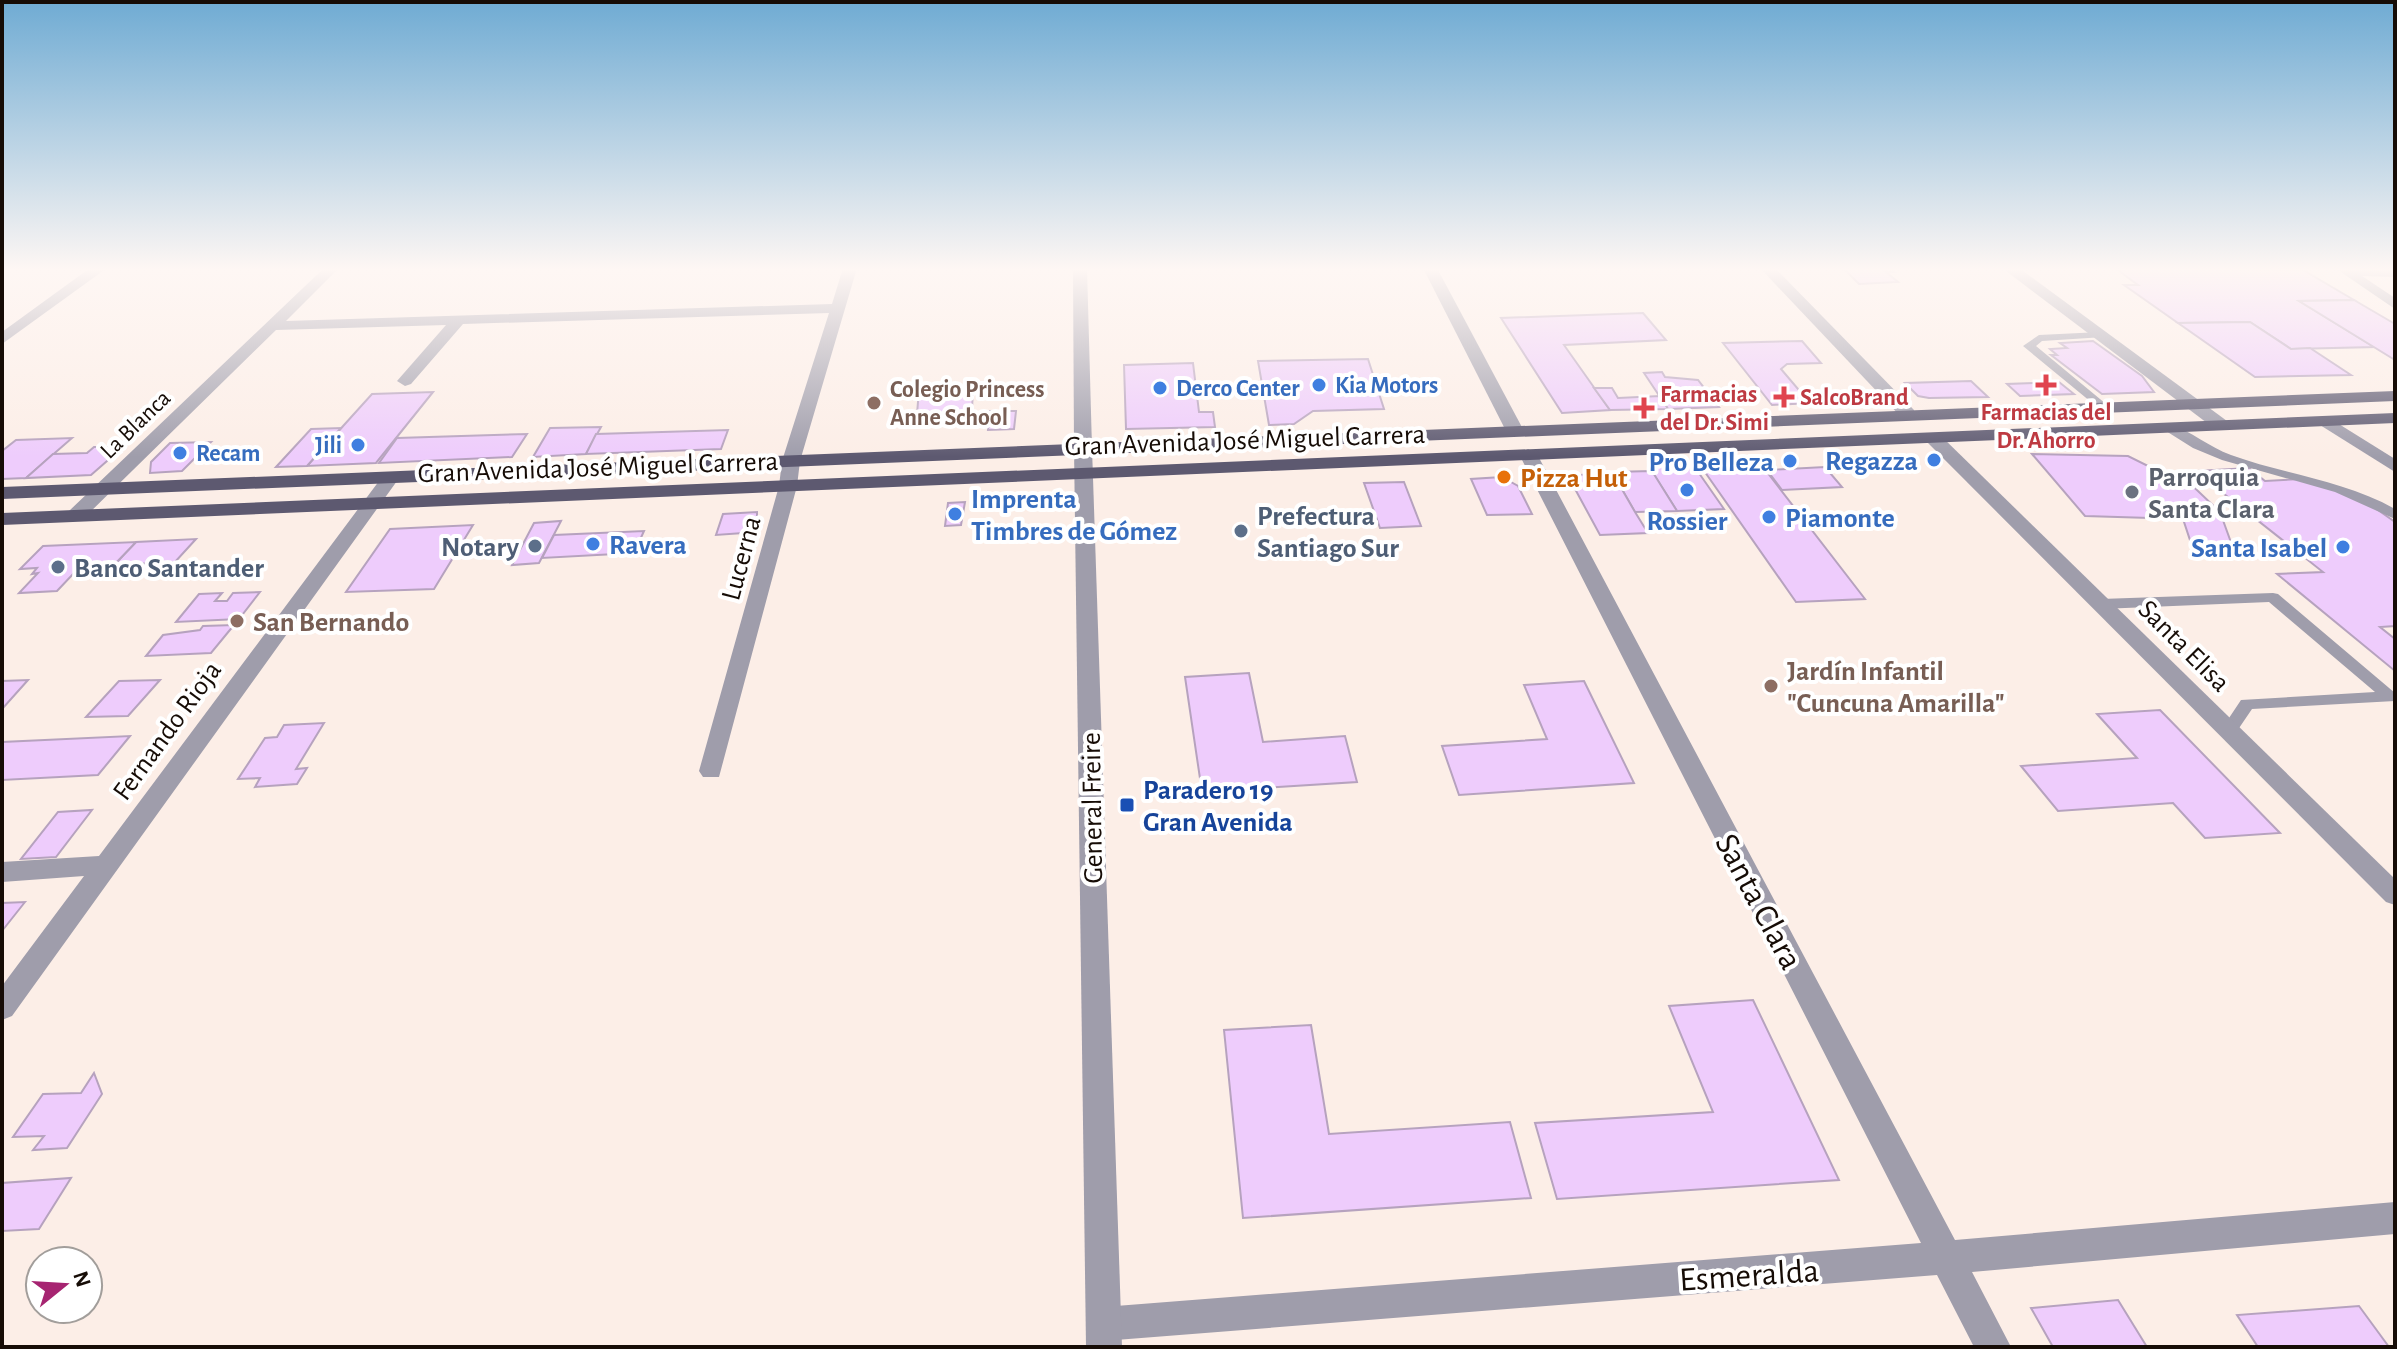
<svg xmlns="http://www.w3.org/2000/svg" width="2397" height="1349" viewBox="0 0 2397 1349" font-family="'Alegreya Sans',sans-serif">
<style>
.building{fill:#eeccfc;stroke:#b6a2be;stroke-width:2}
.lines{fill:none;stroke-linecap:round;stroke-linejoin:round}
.service{fill:#9f9dab;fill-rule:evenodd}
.minor{fill:#9f9dab;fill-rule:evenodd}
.tertiary{fill:#9f9dab;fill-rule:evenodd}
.primary{fill:#5d5970;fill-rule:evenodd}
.shop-dot{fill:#3f7fe0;stroke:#fff;stroke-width:3}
.health-dot{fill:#e0444e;stroke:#fff;stroke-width:3}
.education-dot{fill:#8d6e63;stroke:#fff;stroke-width:3}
.food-dot{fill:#e8710a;stroke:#fff;stroke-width:3}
.worship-dot{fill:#6b7280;stroke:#fff;stroke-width:3}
.service-dot{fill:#5c6f8a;stroke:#fff;stroke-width:3}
.transit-dot{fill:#1a4fb4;stroke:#fff;stroke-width:3}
.labels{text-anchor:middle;stroke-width:8;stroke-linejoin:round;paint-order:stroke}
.far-shop-label{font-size:24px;font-weight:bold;fill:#366cbe;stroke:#fff;text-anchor:start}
.far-education-label{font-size:24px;font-weight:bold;fill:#785e54;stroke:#fff;text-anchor:start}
.far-health-label{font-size:24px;font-weight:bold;fill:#be3a42;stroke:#fff;text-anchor:start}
.far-street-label{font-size:24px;fill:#160c06;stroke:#fff}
.street-label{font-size:28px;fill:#160c06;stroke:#fff}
.shop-label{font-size:28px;font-weight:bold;fill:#366cbe;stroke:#fff;text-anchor:end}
.worship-label{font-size:28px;font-weight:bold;fill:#5b616d;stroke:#fff;text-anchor:start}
.food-label{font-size:28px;font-weight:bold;fill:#c56008;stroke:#fff;text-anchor:start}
.service-label{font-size:28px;font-weight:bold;fill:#4e5e75;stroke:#fff;text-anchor:start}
.education-label{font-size:28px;font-weight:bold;fill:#785e54;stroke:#fff;text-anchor:start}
.transit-label{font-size:28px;font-weight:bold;fill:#164399;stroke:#fff;text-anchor:start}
.near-street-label{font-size:34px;fill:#160c06;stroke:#fff}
</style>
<rect width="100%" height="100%" fill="#fceee7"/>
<!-- building -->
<g class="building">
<path d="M 1843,268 L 1889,268 L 1894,272 L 1886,272 L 1898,282 L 1859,284 Z"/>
<path d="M 2115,268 L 2303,270 L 2354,300 L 2299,301 L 2374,347 L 2291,349 L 2250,322 L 2178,323 L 2124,285 L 2138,285 Z"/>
<path d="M 2354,300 L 2395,324 L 2395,360 L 2299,301 Z"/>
<path d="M 1643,313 L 1666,340 L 1564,345 L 1610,410 L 1562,413 L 1501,318 Z"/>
<path d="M 2250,322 L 2291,349 L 2310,348 L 2351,375 L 2255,377 L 2178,323 Z"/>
<path d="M 1802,341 L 1821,363 L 1787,364 L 1781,369 L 1810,403 L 1772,405 L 1723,343 Z"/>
<path d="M 2093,341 L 2142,376 L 2154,392 L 2102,394 L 2051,355 L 2057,355 L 2050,349 L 2067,348 L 2060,343 Z"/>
<path d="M 1368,359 L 1384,409 L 1313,411 L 1294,424 L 1269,425 L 1258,361 Z"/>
<path d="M 1193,363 L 1199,412 L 1213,412 L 1215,427 L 1126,429 L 1124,365 Z"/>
<path d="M 1662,372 L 1665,377 L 1698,380 L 1719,407 L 1668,409 L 1644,373 Z"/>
<path d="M 1971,381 L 1988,397 L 1929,398 L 1918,396 L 1905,383 Z"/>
<path d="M 2059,382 L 2074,394 L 2020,396 L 2007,384 Z"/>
<path d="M 973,387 L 972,411 L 917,414 L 919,390 Z"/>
<path d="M 1594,388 L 1612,388 L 1618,398 L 1660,396 L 1668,409 L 1610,410 Z"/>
<path d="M 433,392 L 376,463 L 307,466 L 372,394 Z"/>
<path d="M 990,411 L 1016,411 L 1014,429 L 988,430 Z"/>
<path d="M 601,427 L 586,454 L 533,457 L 550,428 Z"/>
<path d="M 341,428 L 307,466 L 276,467 L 311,429 Z"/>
<path d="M 728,430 L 721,449 L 586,454 L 596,434 Z"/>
<path d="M 527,434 L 512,457 L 379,463 L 397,438 Z"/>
<path d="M 72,438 L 26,478 L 2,479 L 2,451 L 16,440 Z"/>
<path d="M 211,442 L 182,471 L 150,473 L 151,462 L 170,443 Z"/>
<path d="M 94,447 L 123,447 L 91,475 L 26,478 L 53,454 L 87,453 Z"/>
<path d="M 2032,454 L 2128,456 L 2160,472 L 2179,473 L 2220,512 L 2233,548 L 2190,540 L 2183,519 L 2085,516 Z"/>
<path d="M 1760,463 L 1865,599 L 1796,602 L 1700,465 Z"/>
<path d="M 1694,466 L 1724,509 L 1677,511 L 1649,467 Z"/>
<path d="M 1825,467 L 1842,487 L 1782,490 L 1767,470 Z"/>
<path d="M 2249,468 L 2265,481 L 2300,479 L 2354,493 L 2395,522 L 2395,626 L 2380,627 L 2395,639 L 2395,671 L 2277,574 L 2323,572 L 2195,471 Z"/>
<path d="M 1652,471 L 1677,511 L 1635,512 L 1612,472 Z"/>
<path d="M 1612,472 L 1635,512 L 1648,533 L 1600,535 L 1568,476 Z"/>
<path d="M 1502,477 L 1518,486 L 1532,514 L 1487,515 L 1471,479 Z"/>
<path d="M 1404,482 L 1421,526 L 1380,528 L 1364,483 Z"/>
<path d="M 965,502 L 961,525 L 945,526 L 948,503 Z"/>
<path d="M 757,512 L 757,532 L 716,535 L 723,514 Z"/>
<path d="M 561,521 L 539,563 L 512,565 L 534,523 Z"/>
<path d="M 473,525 L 434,589 L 346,592 L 390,529 Z"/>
<path d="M 644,531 L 634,553 L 542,558 L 554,535 Z"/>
<path d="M 196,539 L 175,562 L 114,565 L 136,542 Z"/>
<path d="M 136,542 L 114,565 L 95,566 L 88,572 L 74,573 L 57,591 L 19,593 L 38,573 L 32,574 L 37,568 L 20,569 L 43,546 Z"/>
<path d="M 260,592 L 239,619 L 176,622 L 199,594 L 222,593 L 215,601 L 227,601 L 233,593 Z"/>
<path d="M 234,625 L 211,653 L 146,656 L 163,635 L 200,630 L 203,626 Z"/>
<path d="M 1249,673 L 1263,742 L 1345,736 L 1357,782 L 1202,792 L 1185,677 Z"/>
<path d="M 28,680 L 3,708 L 2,708 L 2,681 Z"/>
<path d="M 160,680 L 128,716 L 86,717 L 119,681 Z"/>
<path d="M 1584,681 L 1634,783 L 1459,795 L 1442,746 L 1547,739 L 1524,685 Z"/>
<path d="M 2160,710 L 2280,833 L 2205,838 L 2173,803 L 2058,811 L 2021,766 L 2137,758 L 2097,714 Z"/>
<path d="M 324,723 L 296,769 L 307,768 L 297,784 L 255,787 L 260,778 L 238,779 L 265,738 L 277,737 L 284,725 Z"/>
<path d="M 130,736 L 98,775 L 2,780 L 2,742 Z"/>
<path d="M 92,810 L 56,857 L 21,859 L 58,812 Z"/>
<path d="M 25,902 L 2,931 L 2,903 Z"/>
<path d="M 1753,1000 L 1839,1180 L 1557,1199 L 1535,1123 L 1713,1112 L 1669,1006 Z"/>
<path d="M 1311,1025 L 1329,1134 L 1510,1122 L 1531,1198 L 1243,1218 L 1224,1030 Z"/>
<path d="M 94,1073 L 102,1094 L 67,1148 L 33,1150 L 44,1136 L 13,1137 L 43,1094 L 81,1093 Z"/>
<path d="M 71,1178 L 39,1229 L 2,1231 L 2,1183 Z"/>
<path d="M 2118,1300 L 2147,1347 L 2053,1347 L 2031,1308 Z"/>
<path d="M 2359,1306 L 2389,1347 L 2258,1347 L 2237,1315 Z"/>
</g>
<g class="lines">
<!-- service -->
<g class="service">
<path d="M 2100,332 L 2106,335 L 2104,337 L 2042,341 L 2036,346 L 2106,404 L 2108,407 L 2102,411 L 2023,346 L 2039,335 Z"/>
<path d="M 2170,424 C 2191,431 2209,447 2231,455 C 2286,475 2343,480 2395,509 L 2395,519 L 2335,492 L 2222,460 L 2193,448 L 2166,431 L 2166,425 Z"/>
<path d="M 2273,593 L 2278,594 L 2395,693 L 2395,701 L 2252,709 L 2235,734 L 2223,734 L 2221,730 L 2241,700 L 2375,692 L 2269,602 L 2101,609 L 2094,604 L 2101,599 Z"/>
</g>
<!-- minor -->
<g class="minor">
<path d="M 324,268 L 339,268 L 286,321 L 832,304 L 843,268 L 857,268 L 800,461 L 797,486 L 719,777 L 703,777 L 699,771 L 779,486 L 782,461 L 829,313 L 463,324 L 411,384 L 405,386 L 397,381 L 446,325 L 276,330 L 83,519 L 69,519 L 67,515 L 69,511 Z"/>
<path d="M 1073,268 L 1087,268 L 1092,448 L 1083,453 L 1074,448 Z"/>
<path d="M 1423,268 L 1437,268 L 1524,431 L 1521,435 L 1515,436 L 1506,431 Z"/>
<path d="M 1760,268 L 1775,268 L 1914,410 L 1914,418 L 1902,418 Z"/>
<path d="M 2002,268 L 2019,268 L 2227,421 L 2227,429 L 2215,429 Z"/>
<path d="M 2335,268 L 2395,269 L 2395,277 L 2362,276 L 2395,298 L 2395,309 Z"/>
<path d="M 2326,416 L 2395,459 L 2395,472 L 2320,425 L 2320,417 Z"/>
<path d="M 1933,433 L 1939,434 L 2395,879 L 2395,905 L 2386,902 L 1927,442 L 1924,438 Z"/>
<path d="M 1528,449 L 1537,454 L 1955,1240 L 2395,1202 L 2395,1234 L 1972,1272 L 2011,1347 L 1974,1347 L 1937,1275 L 1103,1341 L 1091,1336 L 1086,1324 L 1091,1312 L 1103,1307 L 1921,1243 L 1519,454 Z"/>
<path d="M 391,472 L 400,477 L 397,481 L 12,1016 L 2,1020 L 2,986 L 84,876 L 2,882 L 2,862 L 99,856 L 385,473 Z"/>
</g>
<!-- tertiary -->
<g class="tertiary">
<path d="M 90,268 L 107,268 L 2,344 L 2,332 Z"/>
<path d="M 1083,443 L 1092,448 L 1122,1347 L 1086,1347 L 1074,448 Z"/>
</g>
<!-- primary -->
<g class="primary">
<path d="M 2395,391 L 2395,401 L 2,499 L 2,487 Z"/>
<path d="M 2395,413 L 2395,423 L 2,525 L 2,513 Z"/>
</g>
</g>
<!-- sky -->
<linearGradient id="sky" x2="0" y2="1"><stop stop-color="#6fabd3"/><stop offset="0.59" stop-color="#fef7f4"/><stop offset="1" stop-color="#fef7f4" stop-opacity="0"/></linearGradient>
<rect width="2397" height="457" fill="url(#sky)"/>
<!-- markers -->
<g class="shop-dot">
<circle cx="1319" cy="385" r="8"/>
<circle cx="1160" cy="388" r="8"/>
<circle cx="358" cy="445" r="8"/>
<circle cx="180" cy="453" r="8"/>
<circle cx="1934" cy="460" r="8"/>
<circle cx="1790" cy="461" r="8"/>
<circle cx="1687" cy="490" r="8"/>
<circle cx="955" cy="514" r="8"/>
<circle cx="1769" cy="517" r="8"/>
<circle cx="593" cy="544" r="8"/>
<circle cx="2343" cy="547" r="8"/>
</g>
<g class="health-dot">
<path d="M2042 373h8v8h8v8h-8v8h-8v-8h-8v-8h8z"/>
<path d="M1780 385h8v8h8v8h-8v8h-8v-8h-8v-8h8z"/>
<path d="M1640 396h8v8h8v8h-8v8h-8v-8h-8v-8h8z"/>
</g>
<g class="education-dot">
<circle cx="874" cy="403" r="8"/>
<circle cx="237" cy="621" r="8"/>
<circle cx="1771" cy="686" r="8"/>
</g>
<circle class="food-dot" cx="1504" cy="477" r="8"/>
<circle class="worship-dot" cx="2132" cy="492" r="8"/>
<g class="service-dot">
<circle cx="1241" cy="531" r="8"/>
<circle cx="535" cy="546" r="8"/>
<circle cx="58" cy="567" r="8"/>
</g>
<rect class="transit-dot" x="1119" y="797" width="16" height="16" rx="4"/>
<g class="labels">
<!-- far-shop labels -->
<g class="far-shop-label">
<text x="1335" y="393">Kia Motors</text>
<text x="1176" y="396">Derco Center</text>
<text x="342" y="453" text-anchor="end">Jili</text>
<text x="196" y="461">Recam</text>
</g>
<!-- far-education labels -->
<g class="far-education-label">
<text x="890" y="397">Colegio Princess<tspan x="890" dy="28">Anne School</tspan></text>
</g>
<!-- far-health labels -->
<g class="far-health-label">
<text x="1660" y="402">Farmacias<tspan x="1660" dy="28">del Dr. Simi</tspan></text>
<text x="1800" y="405">SalcoBrand</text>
<text x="2046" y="420" text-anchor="middle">Farmacias del<tspan x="2046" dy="28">Dr. Ahorro</tspan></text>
</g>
<!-- far-street labels -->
<g class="far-street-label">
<text transform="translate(135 424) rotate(-44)" y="8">La Blanca</text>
</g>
<!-- street labels -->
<g class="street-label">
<text transform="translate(1245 439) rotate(-2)" y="10">Gran Avenida José Miguel Carrera</text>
<text transform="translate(598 466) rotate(-2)" y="10">Gran Avenida José Miguel Carrera</text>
<text transform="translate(740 558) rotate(-75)" y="10">Lucerna</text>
<text transform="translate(2185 645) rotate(45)" y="10">Santa Elisa</text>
<text transform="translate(166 730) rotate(-54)" y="10">Fernando Rioja</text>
<text transform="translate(1091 808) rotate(-91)" y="10">General Freire</text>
</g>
<!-- shop labels -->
<g class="shop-label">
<text x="1918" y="470">Regazza</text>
<text x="1774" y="471">Pro Belleza</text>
<text x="971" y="508" text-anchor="start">Imprenta<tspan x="971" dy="32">Timbres de Gómez</tspan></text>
<text x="1785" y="527" text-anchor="start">Piamonte</text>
<text x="1687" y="530" text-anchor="middle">Rossier</text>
<text x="609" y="554" text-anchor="start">Ravera</text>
<text x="2327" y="557">Santa Isabel</text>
</g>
<!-- worship labels -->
<g class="worship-label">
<text x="2148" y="486">Parroquia<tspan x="2148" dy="32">Santa Clara</tspan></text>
</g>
<!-- food labels -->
<g class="food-label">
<text x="1520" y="487">Pizza Hut</text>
</g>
<!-- service labels -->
<g class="service-label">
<text x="1257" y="525">Prefectura<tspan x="1257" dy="32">Santiago Sur</tspan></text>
<text x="519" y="556" text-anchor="end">Notary</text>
<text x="74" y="577">Banco Santander</text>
</g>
<!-- education labels -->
<g class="education-label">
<text x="253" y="631">San Bernando</text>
<text x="1787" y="680">Jardín Infantil<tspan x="1787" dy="32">"Cuncuna Amarilla"</tspan></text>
</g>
<!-- transit labels -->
<g class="transit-label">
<text x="1143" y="799">Paradero 19<tspan x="1143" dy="32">Gran Avenida</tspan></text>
</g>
<!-- near-street labels -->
<g class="near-street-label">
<text transform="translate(1760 901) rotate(62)" y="12">Santa Clara</text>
<text transform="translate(1749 1274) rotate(-4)" y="12">Esmeralda</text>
</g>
</g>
<!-- border -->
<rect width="2397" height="1349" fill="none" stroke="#160c06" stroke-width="8"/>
<!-- north arrow -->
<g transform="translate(64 1285) rotate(72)"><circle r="38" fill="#ffffff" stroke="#a29e9b" stroke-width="2"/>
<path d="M0-6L14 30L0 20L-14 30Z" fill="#a62471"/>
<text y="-12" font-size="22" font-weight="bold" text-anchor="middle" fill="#160c06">N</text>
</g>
</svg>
